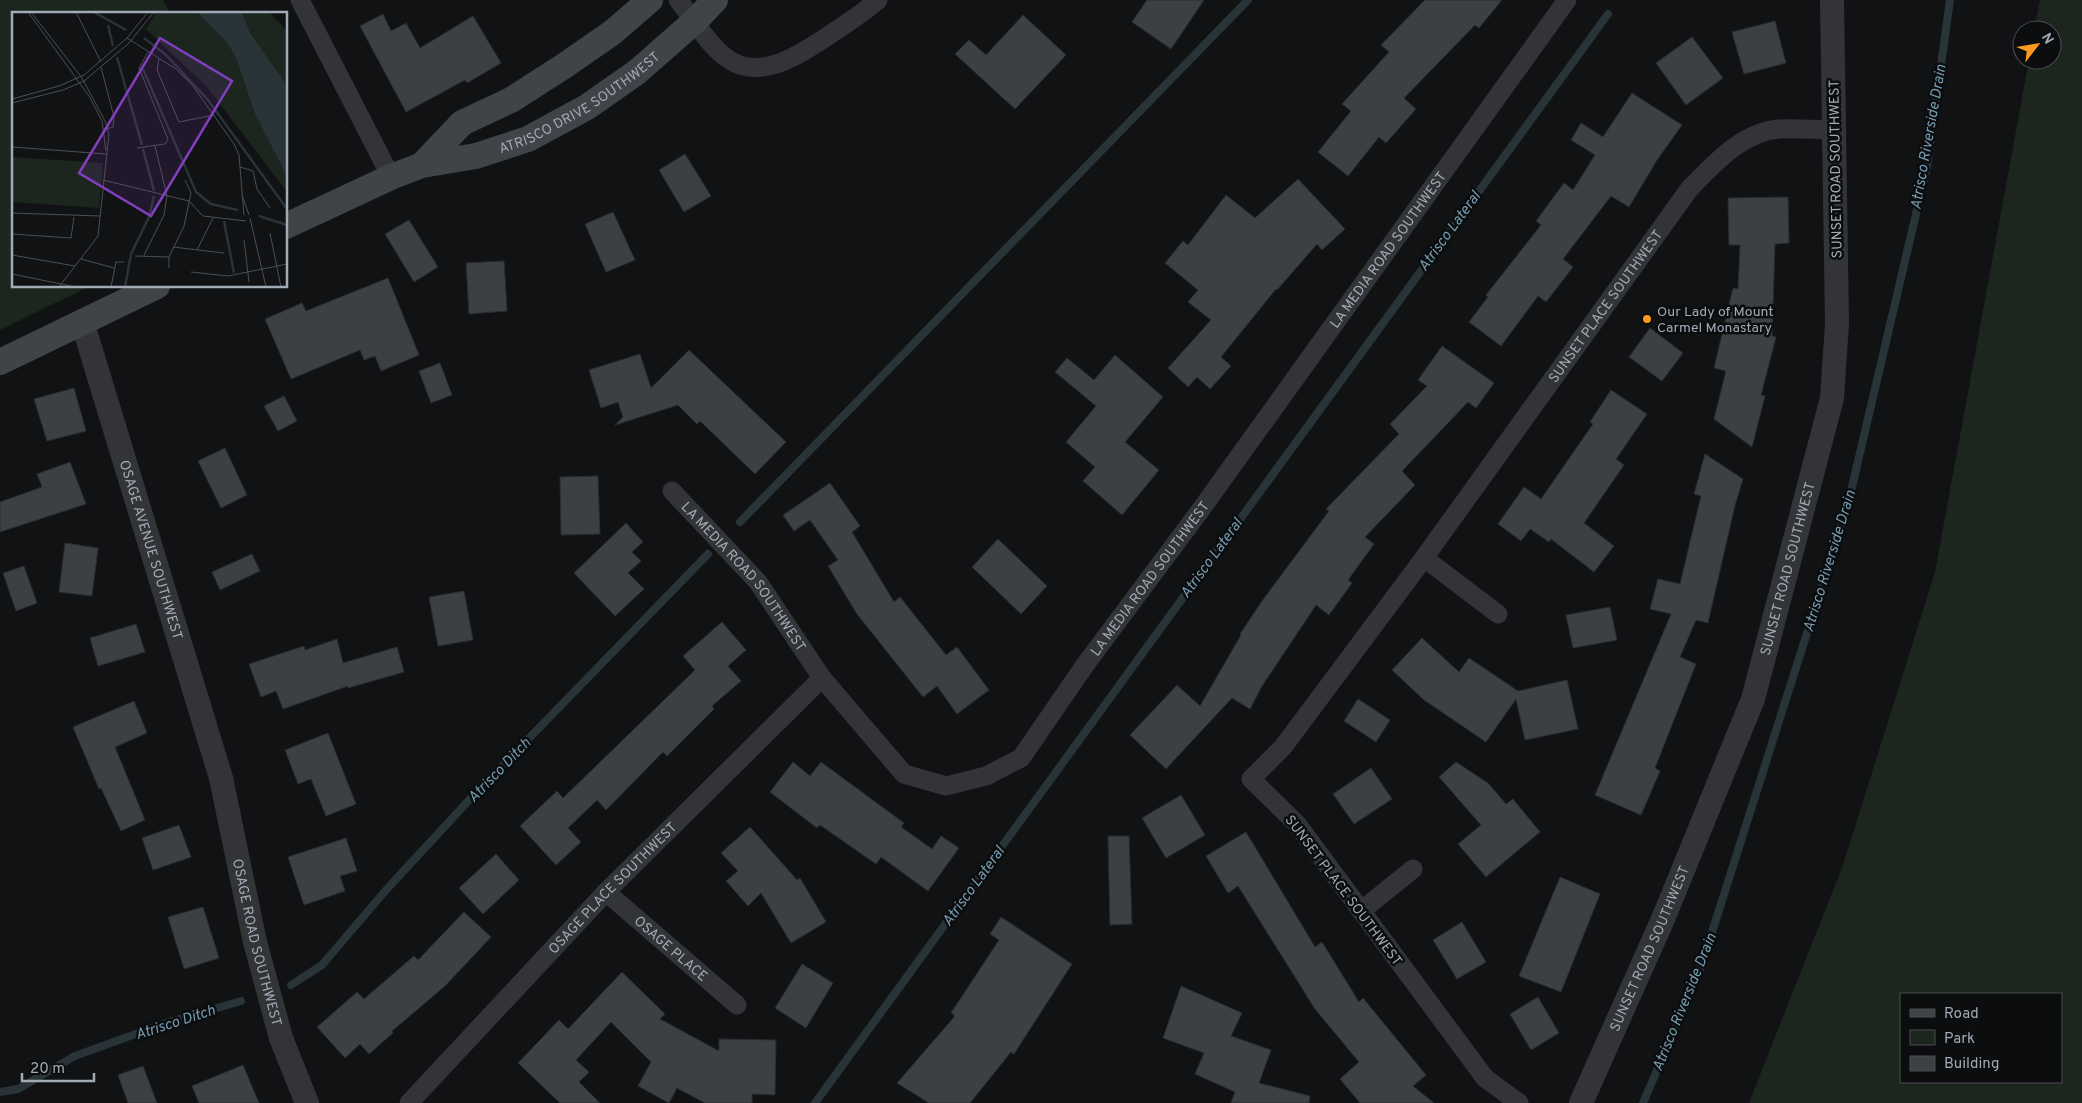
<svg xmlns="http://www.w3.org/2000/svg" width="2082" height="1103" viewBox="0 0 2082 1103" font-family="Overpass,sans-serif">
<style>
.green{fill:#1d261e;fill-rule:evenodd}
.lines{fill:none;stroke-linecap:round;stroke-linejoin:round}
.stream{stroke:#293439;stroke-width:8}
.building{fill:#3d4043;stroke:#2b2c2f}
.minor{stroke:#323438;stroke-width:19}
.tertiary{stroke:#323438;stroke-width:24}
.secondary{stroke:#404348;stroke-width:26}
.poi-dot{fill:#fb9921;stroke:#0c0d0e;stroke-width:2}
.labels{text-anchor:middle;stroke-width:5;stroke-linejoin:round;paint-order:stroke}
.street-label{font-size:14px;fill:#a2aab5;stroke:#0c0d0e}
.poi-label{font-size:14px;fill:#a2aab5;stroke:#0c0d0e;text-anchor:start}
.water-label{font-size:15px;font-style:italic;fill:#769db2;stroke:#0c0d0e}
.inset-river{fill:none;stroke:#293439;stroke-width:2.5}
.inset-road{fill:none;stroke:#4b4f54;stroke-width:1}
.view{fill:#813fbe;fill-opacity:0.15;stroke:#813fbe;stroke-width:2.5}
.inset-edge{fill:none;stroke:#a2aab5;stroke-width:2.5}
</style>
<rect width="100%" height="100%" fill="#111213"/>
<!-- green -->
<g class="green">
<path d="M 0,0 L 163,0 L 170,14 L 14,14 L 14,286 L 90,286 L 0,330 Z"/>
<path d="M 2040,0 L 2082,0 L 2082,1103 L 1749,1103 L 1843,865 L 1935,572 L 2029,60 L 2052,60 L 2052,30 L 2034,30 ZM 1901,994 L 2061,994 L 2061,1082 L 1901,1082 Z"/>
</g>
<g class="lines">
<!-- stream -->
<g class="stream">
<path d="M 740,522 L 1248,0"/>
<path d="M 291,985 L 322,965 L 386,890 L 471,798 L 708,554"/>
<path d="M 0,1092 L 18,1089 L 75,1056 L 163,1024 L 241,1001"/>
<path d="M 815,1103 L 1608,14"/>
<path d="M 1643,1103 L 1700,970 L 1848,504 L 1927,167 L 1950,0"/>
</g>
</g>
<!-- building -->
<g class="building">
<path d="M 1147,0 L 1204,0 L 1171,49 L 1132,22 Z"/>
<path d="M 1425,0 L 1502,0 L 1479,28 L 1475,25 L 1404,98 L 1416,109 L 1386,143 L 1379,137 L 1348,176 L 1318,152 L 1351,111 L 1342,104 L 1389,52 L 1381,45 Z"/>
<path d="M 383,14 L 391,31 L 406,23 L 420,48 L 473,16 L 501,63 L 467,83 L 465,80 L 406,112 L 360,26 Z"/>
<path d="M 1023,15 L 1066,55 L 1015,109 L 955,54 L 969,40 L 986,55 Z"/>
<path d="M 1775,21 L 1786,63 L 1744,74 L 1732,32 Z"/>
<path d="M 1692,37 L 1723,78 L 1686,105 L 1656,63 Z"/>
<path d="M 1632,93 L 1682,125 L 1657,160 L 1629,207 L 1611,196 L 1563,259 L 1573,267 L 1546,302 L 1538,296 L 1501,346 L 1469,322 L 1488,297 L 1486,295 L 1541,225 L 1536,221 L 1564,183 L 1573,190 L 1595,155 L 1571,140 L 1581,123 L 1603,137 Z"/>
<path d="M 685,154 L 711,196 L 684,212 L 659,170 Z"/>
<path d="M 1298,179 L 1345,229 L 1322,250 L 1317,244 L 1277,290 L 1276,289 L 1221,357 L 1231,366 L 1210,389 L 1197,377 L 1188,387 L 1168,368 L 1211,320 L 1188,302 L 1198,290 L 1165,263 L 1183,241 L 1188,245 L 1226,195 L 1255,218 Z"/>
<path d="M 1788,197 L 1789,243 L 1775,244 L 1772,336 L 1776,337 L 1761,395 L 1765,396 L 1752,447 L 1714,419 L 1726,371 L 1714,368 L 1733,288 L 1738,289 L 1740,245 L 1729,245 L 1728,198 Z"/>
<path d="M 613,212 L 635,260 L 606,272 L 585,224 Z"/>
<path d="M 409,220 L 438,267 L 414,282 L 385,234 Z"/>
<path d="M 504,261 L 507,311 L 469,314 L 466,263 Z"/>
<path d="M 388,278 L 419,355 L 381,371 L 375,356 L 364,360 L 360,350 L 291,379 L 265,319 L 302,303 L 306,311 Z"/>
<path d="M 1650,328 L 1683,353 L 1662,381 L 1629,357 Z"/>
<path d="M 1442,346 L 1494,383 L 1476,408 L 1468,402 L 1402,471 L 1415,485 L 1365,537 L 1374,544 L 1348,580 L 1352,583 L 1329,615 L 1316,605 L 1262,686 L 1250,709 L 1232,698 L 1166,769 L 1130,735 L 1177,685 L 1200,706 L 1241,635 L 1240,634 L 1262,601 L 1329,511 L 1326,509 L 1399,434 L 1390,424 L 1427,386 L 1418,380 Z"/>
<path d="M 689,350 L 786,442 L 755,474 L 700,421 L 697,424 L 678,405 L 615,425 L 623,417 L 618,402 L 601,408 L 589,370 L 640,354 L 651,388 Z"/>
<path d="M 1115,355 L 1163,397 L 1125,442 L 1159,470 L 1122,515 L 1083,481 L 1095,467 L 1066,442 L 1096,406 L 1055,372 L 1067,358 L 1094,380 Z"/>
<path d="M 440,363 L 452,395 L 431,403 L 419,371 Z"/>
<path d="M 74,388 L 86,431 L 47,441 L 34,399 Z"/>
<path d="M 1611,390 L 1647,414 L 1616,459 L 1624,465 L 1584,523 L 1614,546 L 1594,572 L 1551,539 L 1549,542 L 1530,529 L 1521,541 L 1498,524 L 1524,487 L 1541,499 L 1593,424 L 1590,422 Z"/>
<path d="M 284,396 L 297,421 L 278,431 L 264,406 Z"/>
<path d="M 225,448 L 247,495 L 221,508 L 198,461 Z"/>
<path d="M 1705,454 L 1743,479 L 1735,505 L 1708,623 L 1696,620 L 1680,657 L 1696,664 L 1655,768 L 1660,771 L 1641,815 L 1595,795 L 1671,614 L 1650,609 L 1658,579 L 1680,584 L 1701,496 L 1694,494 Z"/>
<path d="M 70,462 L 86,504 L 0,532 L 0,502 L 42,487 L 37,474 Z"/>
<path d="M 598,476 L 600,534 L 561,535 L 560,477 Z"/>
<path d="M 830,483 L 860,526 L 852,532 L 894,602 L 900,597 L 946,655 L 957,647 L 989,690 L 957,714 L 937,686 L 923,697 L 857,614 L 828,566 L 838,560 L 810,520 L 794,531 L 783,515 Z"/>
<path d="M 626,523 L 643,542 L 632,552 L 641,561 L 628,573 L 644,589 L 615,616 L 574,573 Z"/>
<path d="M 998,539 L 1047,586 L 1021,614 L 972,567 Z"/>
<path d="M 65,543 L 98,548 L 92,596 L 59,592 Z"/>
<path d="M 252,554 L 260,571 L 220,590 L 212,572 Z"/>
<path d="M 24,566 L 37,603 L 16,611 L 3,573 Z"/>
<path d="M 464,591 L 473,640 L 438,646 L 429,597 Z"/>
<path d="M 1610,607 L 1617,640 L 1573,648 L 1566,615 Z"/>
<path d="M 722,622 L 746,650 L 728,666 L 741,681 L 712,706 L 714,709 L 667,756 L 663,752 L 606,810 L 597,800 L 568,828 L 581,842 L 556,865 L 520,826 L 557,791 L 563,798 L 695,670 L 683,656 Z"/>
<path d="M 136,624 L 145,652 L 98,666 L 90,638 Z"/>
<path d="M 1422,638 L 1459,672 L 1469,658 L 1518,691 L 1567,680 L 1578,729 L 1525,740 L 1516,699 L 1486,742 L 1424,700 L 1392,670 Z"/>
<path d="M 337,639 L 343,663 L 397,647 L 404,672 L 348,688 L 348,686 L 283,709 L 276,691 L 261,697 L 249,664 L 304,646 L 305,650 Z"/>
<path d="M 1358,699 L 1390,720 L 1376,742 L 1344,721 Z"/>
<path d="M 134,701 L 147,733 L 115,747 L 145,820 L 121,831 L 101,788 L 99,789 L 73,727 Z"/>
<path d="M 328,733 L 356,804 L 326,816 L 311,779 L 298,784 L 285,750 Z"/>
<path d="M 793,762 L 810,776 L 821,762 L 904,823 L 901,827 L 932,849 L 941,836 L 959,848 L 928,891 L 881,857 L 876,864 L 820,825 L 817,828 L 770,792 Z"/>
<path d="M 1456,762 L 1488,783 L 1506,804 L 1513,799 L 1540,832 L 1486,877 L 1458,844 L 1481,825 L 1439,777 Z"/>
<path d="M 1371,768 L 1392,799 L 1354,824 L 1333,794 Z"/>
<path d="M 1181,795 L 1205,835 L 1166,858 L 1142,818 Z"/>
<path d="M 179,825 L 191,857 L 153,870 L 142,838 Z"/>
<path d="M 750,827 L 797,880 L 800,878 L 826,922 L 791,943 L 761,893 L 748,906 L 726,881 L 738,871 L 721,853 Z"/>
<path d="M 1246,832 L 1315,947 L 1322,942 L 1359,1002 L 1363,998 L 1426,1075 L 1413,1086 L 1434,1103 L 1360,1103 L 1340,1079 L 1359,1062 L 1315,1009 L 1238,886 L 1228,893 L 1206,856 Z"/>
<path d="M 1108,836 L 1129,836 L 1132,924 L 1110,925 Z"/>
<path d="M 346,838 L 357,871 L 340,876 L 345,891 L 304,905 L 288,857 Z"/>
<path d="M 496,854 L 519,880 L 483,914 L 459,888 Z"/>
<path d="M 1560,877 L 1600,894 L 1561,992 L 1519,976 Z"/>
<path d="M 203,907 L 219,958 L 184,969 L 168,917 Z"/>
<path d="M 464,912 L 491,937 L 445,986 L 392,1031 L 393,1033 L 369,1054 L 360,1044 L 345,1058 L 317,1027 L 357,992 L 364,999 L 414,956 L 418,960 Z"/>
<path d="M 1001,917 L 1072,964 L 1014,1054 L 1011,1052 L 970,1103 L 929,1103 L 897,1083 L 955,1016 L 951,1013 L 999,940 L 990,934 Z"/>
<path d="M 1462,922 L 1486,962 L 1457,979 L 1433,940 Z"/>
<path d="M 802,964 L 833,983 L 806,1028 L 775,1008 Z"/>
<path d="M 622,972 L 665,1014 L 660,1019 L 719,1051 L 719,1039 L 776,1040 L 775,1095 L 752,1094 L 752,1103 L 705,1103 L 677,1088 L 669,1103 L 638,1086 L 651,1062 L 611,1022 L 576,1060 L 589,1072 L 579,1082 L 600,1103 L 560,1103 L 518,1063 L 559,1020 L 568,1029 Z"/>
<path d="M 1181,986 L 1242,1013 L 1231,1036 L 1271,1050 L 1259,1083 L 1310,1096 L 1309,1103 L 1231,1103 L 1235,1092 L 1195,1074 L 1204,1053 L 1163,1038 Z"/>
<path d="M 1538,997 L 1559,1033 L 1531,1050 L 1510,1014 Z"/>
<path d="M 243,1065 L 259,1103 L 199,1103 L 192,1086 Z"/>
<path d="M 143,1066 L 157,1103 L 128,1103 L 118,1075 Z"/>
</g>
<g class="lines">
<!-- minor -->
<g class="minor">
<path d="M 300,0 L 391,177"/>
<path d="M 678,0 C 693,18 706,42 724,56 C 758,84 798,55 828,36 C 845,24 862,14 878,0"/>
<path id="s1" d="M 672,491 L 758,582 L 822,678 L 904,774 L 946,786 L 986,776 L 1021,758 L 1085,665 L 1202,508 L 1567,0"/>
<path d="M 1424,558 L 1498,614"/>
<path id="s2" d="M 606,892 L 737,1005"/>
<path d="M 1361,911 L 1413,869"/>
<path id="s3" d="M 409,1103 L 606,892 L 822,678"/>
<path id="s4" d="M 1519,1103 L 1485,1078 L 1297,824 L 1251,779 L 1283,747 L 1424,558 L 1690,188 C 1715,163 1742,132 1779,129 C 1797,128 1816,130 1834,130"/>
</g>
<!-- tertiary -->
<g class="tertiary">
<path id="s5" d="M 82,321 L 221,778 L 255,942 L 281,1038 L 307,1103"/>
<path id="s6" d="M 1581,1103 L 1663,919 L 1753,699 L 1832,398 L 1837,324 L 1832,0"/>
</g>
<!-- secondary -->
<g class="secondary">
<path d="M 422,165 L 462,123 L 511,100 L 564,66 L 613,32 L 650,0"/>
<path id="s7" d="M 286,226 L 391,177 L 422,165 L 476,156 L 528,139 L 587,107 L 637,72 L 695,21 L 715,0"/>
<path d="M 0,362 L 157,286"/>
</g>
</g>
<!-- markers -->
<circle class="poi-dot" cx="1647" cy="319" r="5"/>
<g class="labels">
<!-- street labels -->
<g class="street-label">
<text dy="5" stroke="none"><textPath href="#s7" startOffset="321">ATRISCO DRIVE SOUTHWEST</textPath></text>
<text transform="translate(1835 169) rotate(-91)" y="5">SUNSET ROAD SOUTHWEST</text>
<text dy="5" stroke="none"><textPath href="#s1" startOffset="1118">LA MEDIA ROAD SOUTHWEST</textPath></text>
<text dy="5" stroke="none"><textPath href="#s4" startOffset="1014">SUNSET PLACE SOUTHWEST</textPath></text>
<text dy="5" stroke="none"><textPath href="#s5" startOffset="239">OSAGE AVENUE SOUTHWEST</textPath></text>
<text dy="5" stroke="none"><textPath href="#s6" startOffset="574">SUNSET ROAD SOUTHWEST</textPath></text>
<text dy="5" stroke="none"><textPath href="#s1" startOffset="112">LA MEDIA ROAD SOUTHWEST</textPath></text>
<text dy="5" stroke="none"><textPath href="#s1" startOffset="712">LA MEDIA ROAD SOUTHWEST</textPath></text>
<text dy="5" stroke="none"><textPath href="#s3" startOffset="296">OSAGE PLACE SOUTHWEST</textPath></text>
<text transform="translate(1344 890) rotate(53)" y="5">SUNSET PLACE SOUTHWEST</text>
<text dy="5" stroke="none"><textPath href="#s5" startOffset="646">OSAGE ROAD SOUTHWEST</textPath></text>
<text dy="5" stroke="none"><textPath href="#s6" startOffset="169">SUNSET ROAD SOUTHWEST</textPath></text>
<text dy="5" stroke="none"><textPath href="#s2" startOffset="86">OSAGE PLACE</textPath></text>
</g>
<!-- poi labels -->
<g class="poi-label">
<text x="1657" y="316">Our Lady of Mount<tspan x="1657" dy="16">Carmel Monastary</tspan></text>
</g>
<!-- water labels -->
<g class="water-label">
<text transform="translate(1928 137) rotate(-80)" y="5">Atrisco Riverside Drain</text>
<text transform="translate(1449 231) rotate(-54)" y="5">Atrisco Lateral</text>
<text transform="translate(1211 558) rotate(-54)" y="5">Atrisco Lateral</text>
<text transform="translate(1829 561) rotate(-73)" y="5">Atrisco Riverside Drain</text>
<text transform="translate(499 770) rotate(-46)" y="5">Atrisco Ditch</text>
<text transform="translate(973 886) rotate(-54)" y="5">Atrisco Lateral</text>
<text transform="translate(1684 1002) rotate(-68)" y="5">Atrisco Riverside Drain</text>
<text transform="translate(175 1022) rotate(-18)" y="5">Atrisco Ditch</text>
</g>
</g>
<!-- overview -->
<g transform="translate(12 12)">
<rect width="275" height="275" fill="#111213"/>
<path d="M 144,0 L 185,0 L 214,29 L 224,46 L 243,102 L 275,165 L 275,180 L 195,75 L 134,17 ZM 230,0 L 257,0 L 275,19 L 275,74 L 238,21 ZM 0,145 L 91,151 L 87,196 L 0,190 Z" fill="#1d261e"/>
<path d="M 185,0 L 230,0 L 238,21 L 274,72 L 275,165 L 243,102 L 224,46 L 214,29 Z" fill="#293439"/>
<path class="inset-river" d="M 82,0 L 114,18M 96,13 L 101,34M 132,26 L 153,42 L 196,88 L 275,197M 105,45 L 130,133M 131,57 L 184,180 L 199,192 L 226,198M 131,137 L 142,179M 247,204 L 275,213M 212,209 L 222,261M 113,275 L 119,242 L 137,205 L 142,184"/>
<path class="inset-road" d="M 16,0 L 77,84 L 90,109 L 94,139M 19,0 L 70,66 L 93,109 L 97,122 L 86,224 L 47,275M 64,0 L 89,50M 115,26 L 164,57 L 181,74 L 222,132 L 227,143 L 232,203M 147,47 L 145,58 L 167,110 L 202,103M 89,55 L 102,105 L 101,115 L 94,117M 0,87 L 47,74 L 72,63 L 115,26 L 136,0M 0,91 L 51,78 L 72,69 L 117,31 L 142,0M 0,135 L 94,142M 125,136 L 153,132 L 156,127 L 127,56 L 136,40M 228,155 L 241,159 L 245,177 L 258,196M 91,168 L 177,189 L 191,204 L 234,209M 230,183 L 237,203M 0,201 L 88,204M 238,206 L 254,275M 258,221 L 269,275M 0,222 L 59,226 L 62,205M 232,228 L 237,270M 161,235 L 212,241M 185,238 L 201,206M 0,243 L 63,254M 132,243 L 152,203 L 155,184 L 143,134M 123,244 L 157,245M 69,247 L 102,256M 157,256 L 157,245 L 172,214 L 179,181 L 173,168M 179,260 L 216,264 L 275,252M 0,262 L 64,275M 99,275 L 104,250 L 112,250"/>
<path class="view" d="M 148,26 L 220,69 L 139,204 L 67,161 Z"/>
<rect width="275" height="275" class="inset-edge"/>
</g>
<!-- legend -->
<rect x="1900" y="993" width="162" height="90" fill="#0c0d0e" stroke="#484c51"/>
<rect x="1910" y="1009" width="25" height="8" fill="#404348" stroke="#484c51"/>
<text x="1944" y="1018" font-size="15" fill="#a2aab5">Road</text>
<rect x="1910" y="1030" width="25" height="15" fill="#1d261e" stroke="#484c51"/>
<text x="1944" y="1043" font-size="15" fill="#a2aab5">Park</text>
<rect x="1910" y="1056" width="25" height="15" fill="#3d4043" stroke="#484c51"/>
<text x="1944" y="1068" font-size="15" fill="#a2aab5">Building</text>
<!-- north arrow -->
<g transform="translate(2037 45) rotate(59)"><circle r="24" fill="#0c0d0e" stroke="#484c51"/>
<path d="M0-4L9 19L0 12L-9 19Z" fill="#fb9921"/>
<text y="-8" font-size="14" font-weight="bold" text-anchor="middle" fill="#a2aab5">N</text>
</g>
<!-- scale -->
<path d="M22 1073v8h72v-8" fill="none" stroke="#a2aab5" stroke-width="2.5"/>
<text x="30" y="1073" font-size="15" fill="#a2aab5" stroke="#0c0d0e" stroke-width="4" paint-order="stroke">20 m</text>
</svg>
